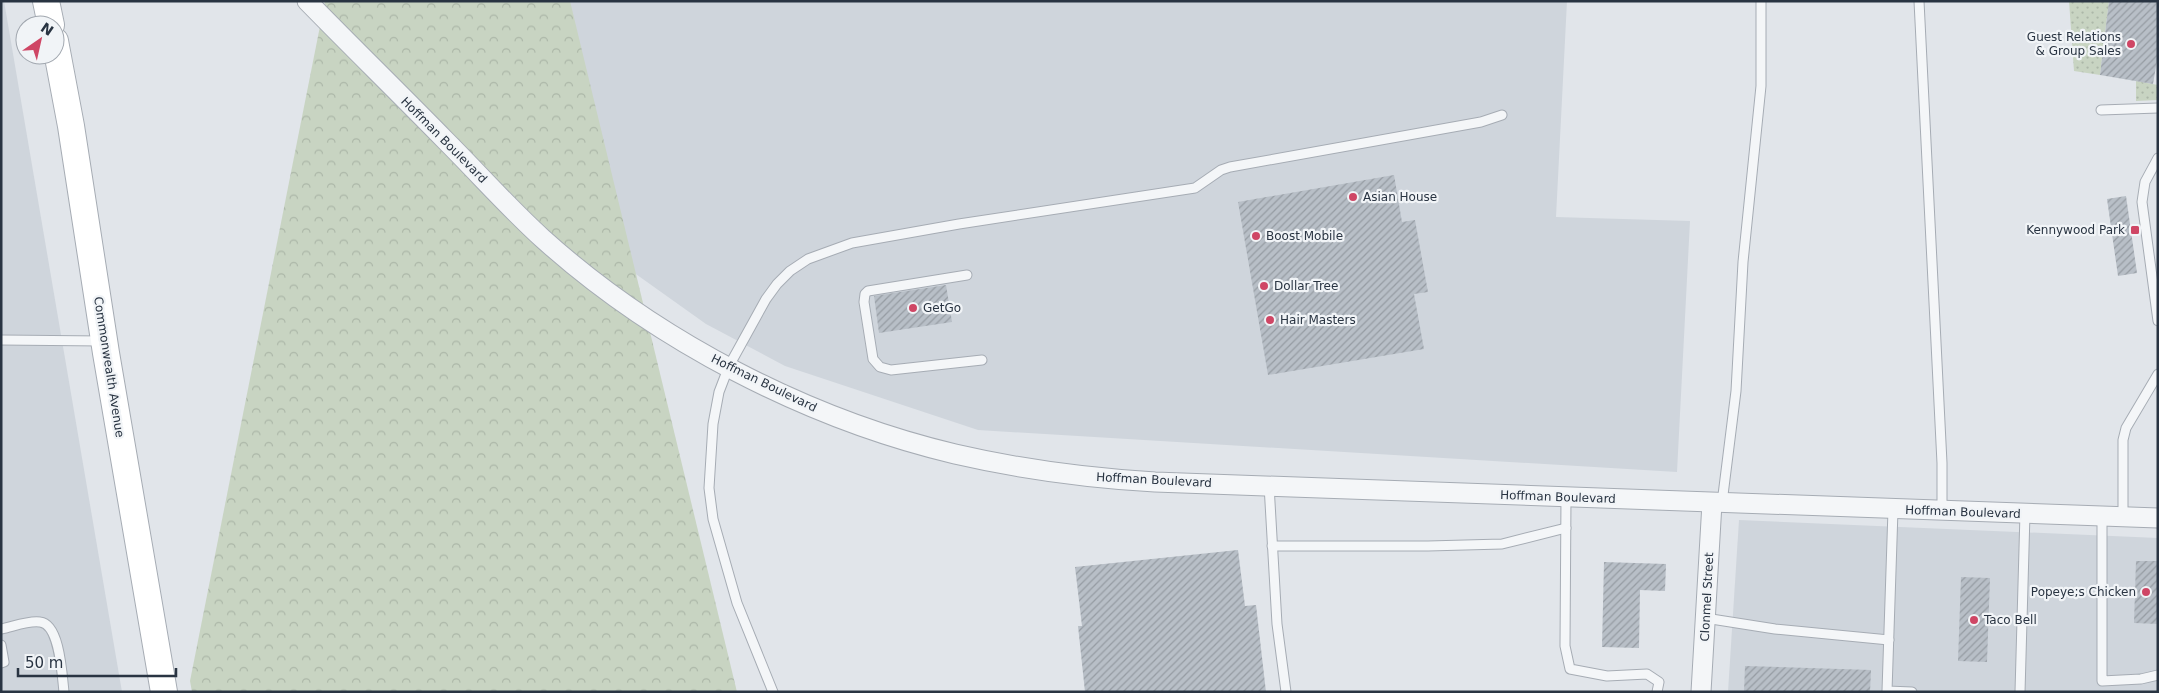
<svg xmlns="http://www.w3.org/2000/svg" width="2159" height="693" viewBox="0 0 2159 693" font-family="'DejaVu Sans',sans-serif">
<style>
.built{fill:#cfd5dc}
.grass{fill:url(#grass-dots)}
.forest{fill:url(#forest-crowns)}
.building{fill:url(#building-hatch)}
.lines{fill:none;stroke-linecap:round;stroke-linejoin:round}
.lane-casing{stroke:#a6acb4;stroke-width:11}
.street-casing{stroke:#a6acb4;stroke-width:21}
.secondary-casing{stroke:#a6acb4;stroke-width:28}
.lane{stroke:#f4f6f8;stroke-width:9}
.street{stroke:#f4f6f8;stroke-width:19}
.secondary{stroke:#fff;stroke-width:26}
.poi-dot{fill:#cf4665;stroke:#f1f4f7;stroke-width:2}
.labels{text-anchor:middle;stroke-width:4.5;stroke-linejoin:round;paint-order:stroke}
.poi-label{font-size:12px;fill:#293442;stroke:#f1f4f7;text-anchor:start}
.street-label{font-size:12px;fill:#293442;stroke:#f1f4f7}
</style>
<defs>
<pattern id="grass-dots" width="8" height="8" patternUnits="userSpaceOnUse" patternTransform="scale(1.25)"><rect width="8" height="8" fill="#c8d4c2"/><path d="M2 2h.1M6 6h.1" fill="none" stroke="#acb7a8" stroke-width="1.8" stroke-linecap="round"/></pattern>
<pattern id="forest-crowns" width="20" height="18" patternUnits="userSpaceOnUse" patternTransform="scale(1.25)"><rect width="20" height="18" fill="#c8d4c2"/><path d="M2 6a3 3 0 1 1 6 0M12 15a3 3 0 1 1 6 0" fill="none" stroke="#acb7a8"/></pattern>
<pattern id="building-hatch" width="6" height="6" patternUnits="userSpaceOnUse" patternTransform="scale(1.25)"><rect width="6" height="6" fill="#b8bfc7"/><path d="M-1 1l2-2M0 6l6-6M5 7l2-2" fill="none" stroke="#969ca3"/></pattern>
</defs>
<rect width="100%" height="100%" fill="#e1e5ea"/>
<!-- built -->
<g class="built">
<path d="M 1,1 L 4,1 L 122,692 L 1,692 Z"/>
<path d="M 543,1 L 1567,1 L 1556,217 L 1690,221 L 1677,472 L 978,430 L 785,366 L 706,324 L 581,235 Z"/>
<path d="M 1739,520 L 2158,538 L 2158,692 L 1728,692 Z"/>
</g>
<!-- grass -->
<g class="grass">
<path d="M 2069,1 L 2109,1 L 2100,75 L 2074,71 Z"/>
<path d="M 2136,81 L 2158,85 L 2158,100 L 2136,101 Z"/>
</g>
<!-- forest -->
<path class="forest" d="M 325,1 L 570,1 L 737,692 L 192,692 L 190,681 Z"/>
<!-- building -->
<g class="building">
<path d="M 2109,1 L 2158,1 L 2158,55 L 2153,84 L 2100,75 Z"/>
<path d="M 1394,175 L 1402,222 L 1415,220 L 1428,292 L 1414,294 L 1424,349 L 1268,375 L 1238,202 Z"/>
<path d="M 2126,196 L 2137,273 L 2118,276 L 2107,199 Z"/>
<path d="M 946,285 L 952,322 L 879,333 L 874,296 Z"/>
<path d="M 1238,550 L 1245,606 L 1256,605 L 1266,692 L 1085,692 L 1078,626 L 1082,626 L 1075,567 Z"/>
<path d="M 2136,561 L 2158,561 L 2158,624 L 2134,623 Z"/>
<path d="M 1604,562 L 1666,564 L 1665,591 L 1640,590 L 1639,648 L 1602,647 Z"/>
<path d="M 1961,577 L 1990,578 L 1987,662 L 1958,661 Z"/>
<path d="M 1745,666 L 1871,670 L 1870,692 L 1744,692 Z"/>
</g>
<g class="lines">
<defs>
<g id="lane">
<path d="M 1919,1 L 1942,463 L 1942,511"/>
<path d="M 2101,110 L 2158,108"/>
<path d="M 2158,158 L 2145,182 L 2142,202 L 2158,321"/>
<path d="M 967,275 L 868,291 L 865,294 L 864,302 L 873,359 L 880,367 L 891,370 L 982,360"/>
<path d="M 1,340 L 102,341"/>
<path d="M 1269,485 L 1277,624 L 1286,692"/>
<path d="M 1566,497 L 1565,646 L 1570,669 L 1607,676 L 1647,674 L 1659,682 L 1657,692"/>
<path d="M 1722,503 L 1736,391 L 1743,262 L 1761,86 L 1761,1"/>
<path d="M 1893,510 L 1887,691 L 1912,692"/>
<path d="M 2102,516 L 2102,681 L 2141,679 L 2158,675"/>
<path d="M 2123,517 L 2123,440 L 2126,428 L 2158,374"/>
<path d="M 1272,546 L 1428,546 L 1502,544 L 1566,528"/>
<path d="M 1705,618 L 1775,629 L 1889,640"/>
<path d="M 1,629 C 12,627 29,620 40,622 C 60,624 62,675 64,692"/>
<path d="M 1,645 L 4,662 L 1,663"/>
<path d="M 773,692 L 737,603 L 713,519 L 709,488 L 713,424 L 719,392 L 729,366 L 766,299 L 777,284 L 790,271 L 808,259 L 852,243 L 959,224 L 1195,188 L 1221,170 L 1230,167 L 1481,122 L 1502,115"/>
<path d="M 2020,692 L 2025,513"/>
</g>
<g id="street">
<path d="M 307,1 C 353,48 400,94 446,141 C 478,173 508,207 542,238 C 655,340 807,419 955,454 C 1020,469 1087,478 1155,482 L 2158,518"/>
<path d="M 1701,692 L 1712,503"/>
</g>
<g id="secondary">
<path d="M 46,1 L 51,25"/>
<path d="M 55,41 L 71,126 L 106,353 L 164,692"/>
</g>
</defs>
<!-- lane casing -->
<use href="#lane" class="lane-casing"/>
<!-- street casing -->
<use href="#street" class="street-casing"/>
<!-- secondary casing -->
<use href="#secondary" class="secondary-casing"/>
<!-- lane -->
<use href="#lane" class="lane"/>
<!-- street -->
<use href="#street" class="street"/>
<!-- secondary -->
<use href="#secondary" class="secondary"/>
</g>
<!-- markers -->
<g class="poi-dot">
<circle cx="2131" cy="44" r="5"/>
<circle cx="1353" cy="197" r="5"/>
<rect x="2130" y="225" width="10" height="10" rx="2.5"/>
<circle cx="1256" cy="236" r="5"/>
<circle cx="1264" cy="286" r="5"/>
<circle cx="913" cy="308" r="5"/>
<circle cx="1270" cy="320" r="5"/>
<circle cx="2146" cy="592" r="5"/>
<circle cx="1974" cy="620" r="5"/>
</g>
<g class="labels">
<!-- poi labels -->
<g class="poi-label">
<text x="2121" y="41" text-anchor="end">Guest Relations<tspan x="2121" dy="14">&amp; Group Sales</tspan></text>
<text x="1363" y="201">Asian House</text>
<text x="2125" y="234" text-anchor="end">Kennywood Park</text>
<text x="1266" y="240">Boost Mobile</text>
<text x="1274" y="290">Dollar Tree</text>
<text x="923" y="312">GetGo</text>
<text x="1280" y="324">Hair Masters</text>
<text x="2136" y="596" text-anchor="end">Popeye;s Chicken</text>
<text x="1984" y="624">Taco Bell</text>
</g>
<!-- street labels -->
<g class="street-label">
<text transform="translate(444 140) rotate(45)" y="4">Hoffman Boulevard</text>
<text transform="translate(109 367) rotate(81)" y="4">Commonwealth Avenue</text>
<text transform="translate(764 383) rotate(26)" y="4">Hoffman Boulevard</text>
<text transform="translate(1154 480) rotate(3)" y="4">Hoffman Boulevard</text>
<text transform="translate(1558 497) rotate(2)" y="4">Hoffman Boulevard</text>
<text transform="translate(1963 512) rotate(2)" y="4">Hoffman Boulevard</text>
<text transform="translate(1707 597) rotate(-87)" y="4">Clonmel Street</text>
</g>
</g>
<!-- border -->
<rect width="2159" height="693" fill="none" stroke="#293442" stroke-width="5"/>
<!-- north arrow -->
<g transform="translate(40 40) rotate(34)"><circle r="24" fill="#f1f4f7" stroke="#a1a7af"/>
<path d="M0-4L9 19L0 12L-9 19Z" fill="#cf4665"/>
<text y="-8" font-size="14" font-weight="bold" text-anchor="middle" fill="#293442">N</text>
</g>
<!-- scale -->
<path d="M18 668v8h158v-8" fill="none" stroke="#293442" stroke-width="2.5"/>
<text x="25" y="668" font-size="15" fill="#293442" stroke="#f1f4f7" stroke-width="4" paint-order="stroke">50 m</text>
</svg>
